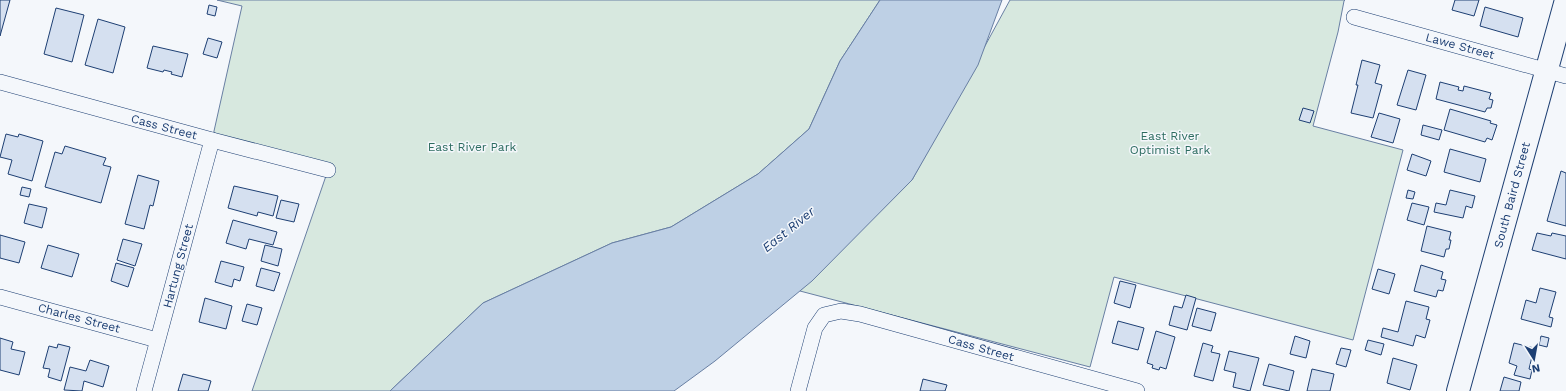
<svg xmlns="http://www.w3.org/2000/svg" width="1566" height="391" viewBox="0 0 1566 391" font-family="'Work Sans',sans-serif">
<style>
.green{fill:#d7e8df;stroke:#687fa3}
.water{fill:#bed0e5;stroke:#687fa3}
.building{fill:#d5e0f0;stroke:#1d3f73}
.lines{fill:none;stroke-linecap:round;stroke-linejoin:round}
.street-casing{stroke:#1d3f73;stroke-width:16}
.secondary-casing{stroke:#1d3f73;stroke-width:24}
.street{stroke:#f4f7fb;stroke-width:15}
.secondary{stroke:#f4f7fb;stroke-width:22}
.labels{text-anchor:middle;stroke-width:3;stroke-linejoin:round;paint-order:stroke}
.street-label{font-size:12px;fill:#1d3f73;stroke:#f4f7fb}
.park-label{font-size:12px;fill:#2c6c60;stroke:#f4f7fb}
.water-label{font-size:13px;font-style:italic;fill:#1d3f73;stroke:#f4f7fb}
</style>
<rect width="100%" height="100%" fill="#f4f7fb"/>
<!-- green -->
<g class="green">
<path d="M 217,0 L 880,0 L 840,61 L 809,129 L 758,174 L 671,227 L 612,243 L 483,303 L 390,391 L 252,391 L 328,170 L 212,140 L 242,6 Z"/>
<path d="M 1010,0 L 1345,0 L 1344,1 L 1338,32 L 1313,126 L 1403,150 L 1353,340 L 1114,277 L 1090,367 L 800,291 L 912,180 Z"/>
</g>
<!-- water -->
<path class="water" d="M 880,0 L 1002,0 L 978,65 L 912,180 L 812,281 L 715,361 L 674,391 L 390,391 L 483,303 L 612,243 L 671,227 L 758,174 L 809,129 L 840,61 Z"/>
<!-- building -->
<g class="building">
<path d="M 0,0 L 10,0 L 0,36 Z"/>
<path d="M 1455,0 L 1479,0 L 1474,16 L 1452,10 Z"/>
<path d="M 209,5 L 217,7 L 215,16 L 207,14 Z"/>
<path d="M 1485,7 L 1523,18 L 1518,37 L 1480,26 Z"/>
<path d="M 56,8 L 84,15 L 72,62 L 44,54 Z"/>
<path d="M 98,19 L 125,27 L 113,73 L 85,65 Z"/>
<path d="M 208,38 L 222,42 L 217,58 L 203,54 Z"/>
<path d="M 153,46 L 188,54 L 182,77 L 171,74 L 172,72 L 164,70 L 163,72 L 147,68 Z"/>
<path d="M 1362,60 L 1380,65 L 1375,83 L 1382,85 L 1373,118 L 1351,113 L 1358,85 L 1356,85 Z"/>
<path d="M 1408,70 L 1426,75 L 1416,110 L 1397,105 Z"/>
<path d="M 1440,82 L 1459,87 L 1458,90 L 1463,91 L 1464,86 L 1491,93 L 1489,99 L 1493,100 L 1491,108 L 1487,108 L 1485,112 L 1436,99 Z"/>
<path d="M 1303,108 L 1314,111 L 1310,123 L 1299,120 Z"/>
<path d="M 1450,109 L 1491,121 L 1490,123 L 1497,125 L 1492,140 L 1487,138 L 1485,142 L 1444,130 Z"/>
<path d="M 1379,113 L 1400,119 L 1393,143 L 1371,137 Z"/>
<path d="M 1423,125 L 1442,130 L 1439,140 L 1421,135 Z"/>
<path d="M 6,134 L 18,137 L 19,134 L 43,141 L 32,181 L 8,174 L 12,160 L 0,157 Z"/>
<path d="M 65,146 L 106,158 L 103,165 L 111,167 L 101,203 L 45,187 L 55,152 L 62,154 Z"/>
<path d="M 1450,149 L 1486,159 L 1480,182 L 1444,172 Z"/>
<path d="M 1412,154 L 1431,161 L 1426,176 L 1407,170 Z"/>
<path d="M 1561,171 L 1566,173 L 1566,226 L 1547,221 Z"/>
<path d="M 138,175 L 159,181 L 153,206 L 150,205 L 144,229 L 125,224 Z"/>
<path d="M 234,186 L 278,196 L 273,216 L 258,212 L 257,216 L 228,208 Z"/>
<path d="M 22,187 L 31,189 L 29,197 L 20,195 Z"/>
<path d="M 1408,190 L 1415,192 L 1413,199 L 1406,198 Z"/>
<path d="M 1450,190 L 1475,196 L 1472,208 L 1466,206 L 1463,218 L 1434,212 L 1436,203 L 1446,205 Z"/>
<path d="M 281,200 L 299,204 L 294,222 L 276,218 Z"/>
<path d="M 1412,203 L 1429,207 L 1424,225 L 1407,220 Z"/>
<path d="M 29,204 L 47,208 L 42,228 L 24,223 Z"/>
<path d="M 233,220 L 277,232 L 273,245 L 249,239 L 246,249 L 226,243 Z"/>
<path d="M 1427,226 L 1451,232 L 1449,240 L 1451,240 L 1449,249 L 1446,249 L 1444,257 L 1421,251 Z"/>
<path d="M 1537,233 L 1551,236 L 1552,233 L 1566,236 L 1566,259 L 1532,250 Z"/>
<path d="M 0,235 L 25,242 L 19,263 L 0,258 Z"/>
<path d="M 123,239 L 142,244 L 135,266 L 117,260 Z"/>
<path d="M 48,245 L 79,254 L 72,277 L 41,268 Z"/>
<path d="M 265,245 L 282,249 L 278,266 L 261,261 Z"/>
<path d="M 221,261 L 244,267 L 240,281 L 234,279 L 232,287 L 215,282 Z"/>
<path d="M 116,263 L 134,268 L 128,287 L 111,281 Z"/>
<path d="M 1421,265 L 1443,272 L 1441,279 L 1446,280 L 1443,291 L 1438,290 L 1436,297 L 1414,291 Z"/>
<path d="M 261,268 L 280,273 L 274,291 L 256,286 Z"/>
<path d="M 1378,269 L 1395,274 L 1389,294 L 1372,289 Z"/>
<path d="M 1120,281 L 1136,285 L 1130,308 L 1114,303 Z"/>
<path d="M 1540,288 L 1556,292 L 1549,317 L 1553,318 L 1551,327 L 1521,319 L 1526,300 L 1536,303 Z"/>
<path d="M 1186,295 L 1196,298 L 1187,330 L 1169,325 L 1174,306 L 1182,308 Z"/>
<path d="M 205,298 L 232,306 L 226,329 L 199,322 Z"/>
<path d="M 1406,301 L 1429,307 L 1426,319 L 1430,320 L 1425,338 L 1416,335 L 1413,346 L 1381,337 L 1383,328 L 1398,332 Z"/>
<path d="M 247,304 L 262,308 L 257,325 L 242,321 Z"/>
<path d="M 1197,308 L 1216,313 L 1211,331 L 1192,326 Z"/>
<path d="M 1118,321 L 1144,328 L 1138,350 L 1112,343 Z"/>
<path d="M 1156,331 L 1175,337 L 1166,369 L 1160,367 L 1159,370 L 1152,368 L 1153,365 L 1147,363 Z"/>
<path d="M 1295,336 L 1310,341 L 1306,358 L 1290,354 Z"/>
<path d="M 1541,336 L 1549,338 L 1547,347 L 1539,345 Z"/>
<path d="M 0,338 L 13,342 L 11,349 L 25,352 L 19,375 L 0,370 Z"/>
<path d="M 1368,340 L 1384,344 L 1381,355 L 1365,350 Z"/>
<path d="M 1203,343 L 1213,346 L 1211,352 L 1220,354 L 1213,381 L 1194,376 Z"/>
<path d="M 1514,343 L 1534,348 L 1529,369 L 1532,370 L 1530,379 L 1514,375 L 1517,366 L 1509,363 Z"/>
<path d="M 58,344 L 70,347 L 61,381 L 48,377 L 50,369 L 43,368 L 49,346 L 57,348 Z"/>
<path d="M 1341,348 L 1351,350 L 1346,367 L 1336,364 Z"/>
<path d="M 1229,351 L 1259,358 L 1250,391 L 1233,387 L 1236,373 L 1224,370 Z"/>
<path d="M 1393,358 L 1417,365 L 1410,390 L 1387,383 Z"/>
<path d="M 90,360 L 109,366 L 103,387 L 84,381 L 82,391 L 64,390 L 70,367 L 86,371 Z"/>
<path d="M 1269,364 L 1294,371 L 1289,391 L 1263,385 Z"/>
<path d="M 1312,369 L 1334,374 L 1330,391 L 1307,391 Z"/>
<path d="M 183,374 L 211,381 L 208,391 L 178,391 Z"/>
<path d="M 1504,377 L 1521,382 L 1519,391 L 1500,391 Z"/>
<path d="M 923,379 L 947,385 L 945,391 L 920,391 Z"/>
</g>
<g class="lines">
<defs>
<g id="street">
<path d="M 1354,17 L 1566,76"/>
<path d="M 0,82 L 212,140 L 328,170"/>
<path d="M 0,297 L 157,340"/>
<path d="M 144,391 L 212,140"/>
<path d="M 798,391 L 815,328 L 824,315 L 841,311 L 860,314 L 1137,391"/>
</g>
<path id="secondary" d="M 1458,391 L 1566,0"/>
</defs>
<!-- street casing -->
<use href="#street" class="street-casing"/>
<!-- secondary casing -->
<use href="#secondary" class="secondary-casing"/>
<!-- street -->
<use href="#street" class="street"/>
<!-- secondary -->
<use href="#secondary" class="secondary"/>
</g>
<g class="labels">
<!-- street labels -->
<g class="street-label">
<text transform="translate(1460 46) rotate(15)" y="4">Lawe Street</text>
<text transform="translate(164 127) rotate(15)" y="4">Cass Street</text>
<text transform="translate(1512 195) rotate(-75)" y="4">South Baird Street</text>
<text transform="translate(178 266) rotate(-75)" y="4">Hartung Street</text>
<text transform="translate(79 318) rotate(15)" y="4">Charles Street</text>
<text transform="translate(981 348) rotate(16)" y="4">Cass Street</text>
</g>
<!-- park labels -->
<g class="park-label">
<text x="1170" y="140">East River<tspan x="1170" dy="14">Optimist Park</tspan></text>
<text x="472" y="151">East River Park</text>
</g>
<!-- water labels -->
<g class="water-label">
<text transform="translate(788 229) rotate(-39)" y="5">East River</text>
</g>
</g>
<!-- north arrow -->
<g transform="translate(1534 359) rotate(169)" stroke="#f4f7fb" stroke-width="3" paint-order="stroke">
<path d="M0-3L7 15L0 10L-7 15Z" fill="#1d3f73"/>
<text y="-6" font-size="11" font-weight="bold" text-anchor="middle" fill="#1d3f73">N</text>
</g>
</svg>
